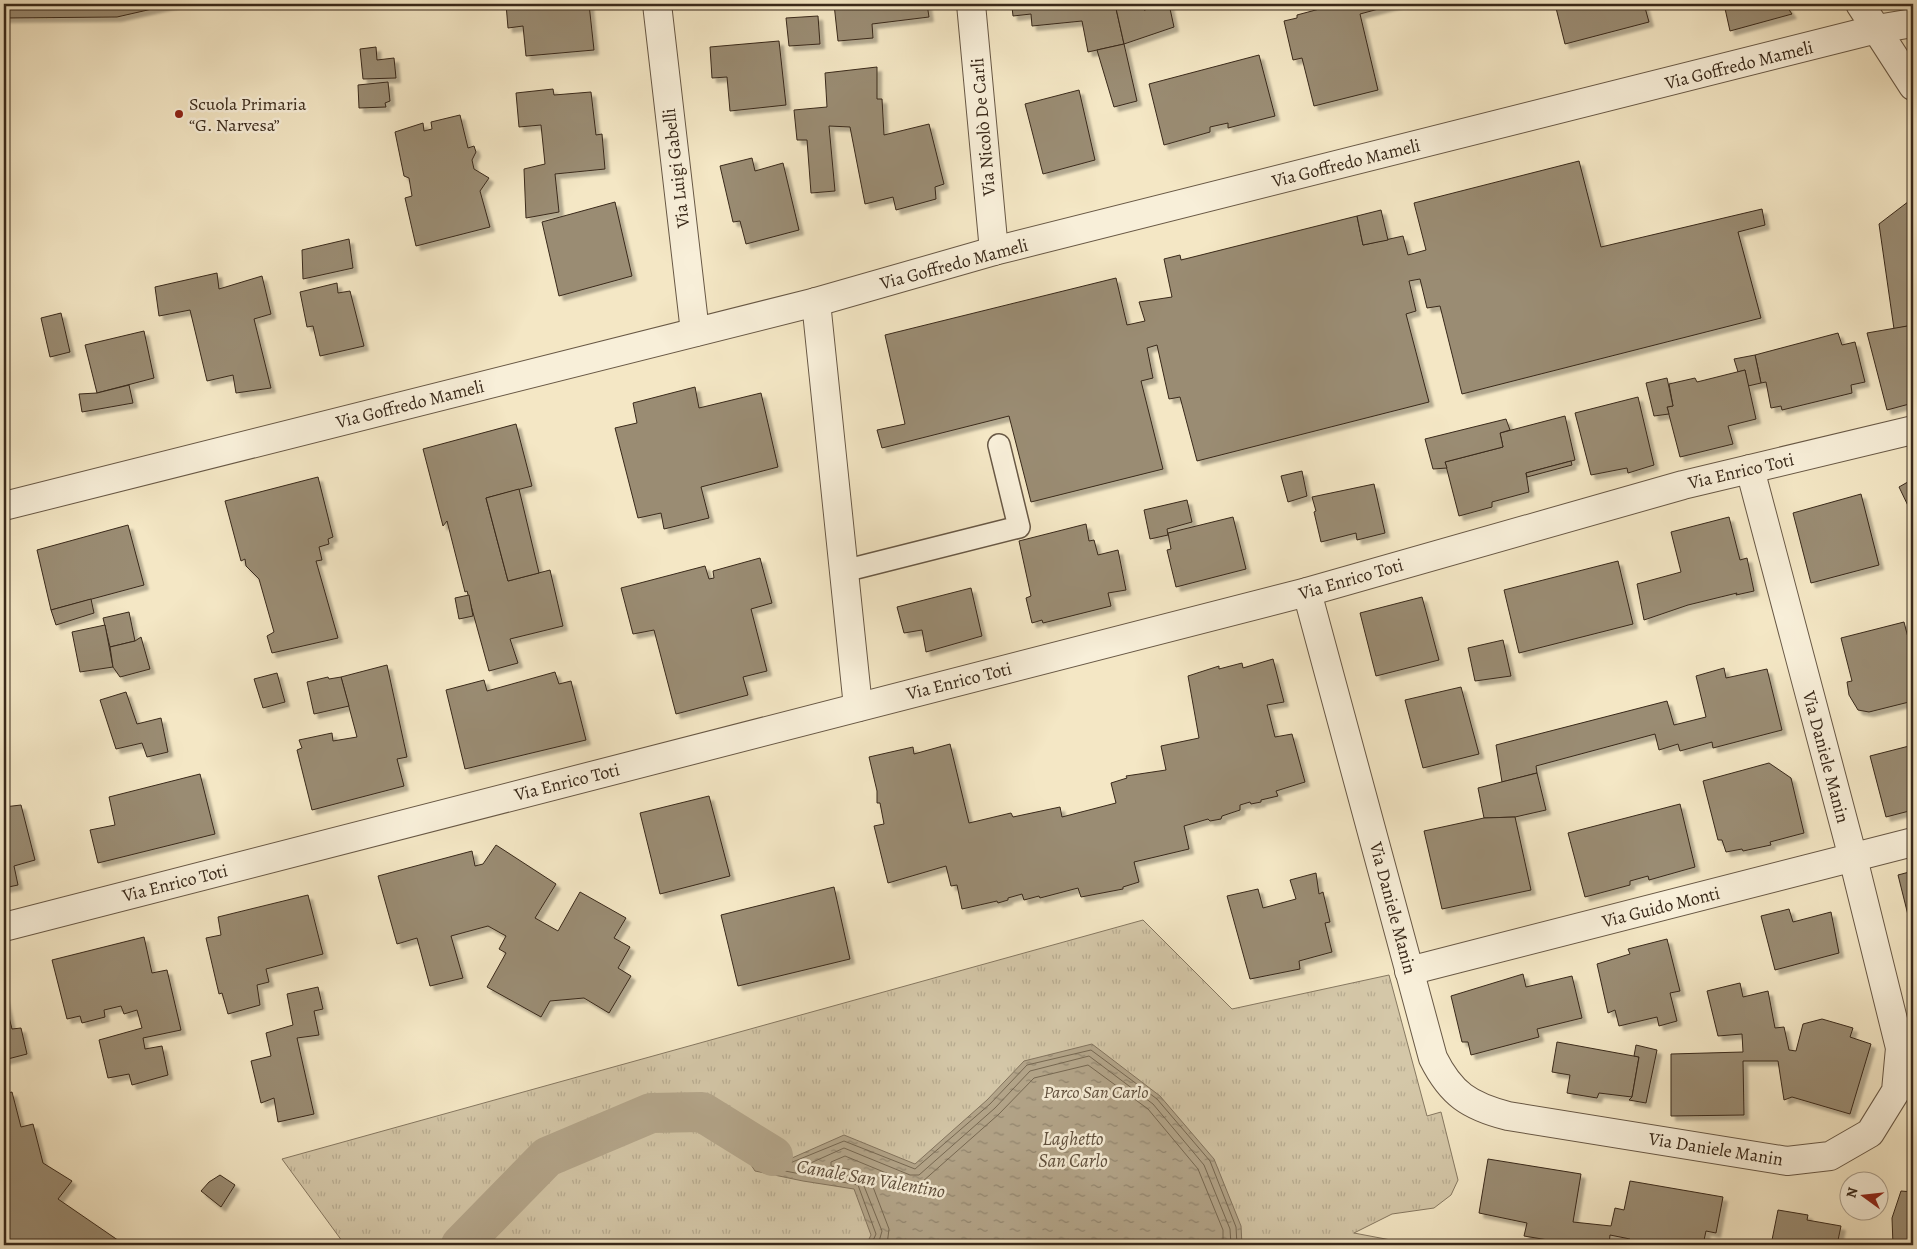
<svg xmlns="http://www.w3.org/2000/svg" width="1917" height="1249" viewBox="0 0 1917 1249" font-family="Alegreya,serif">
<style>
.park{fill:url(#park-tufts);stroke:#867861}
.water{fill:url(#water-ripples);stroke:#83745e}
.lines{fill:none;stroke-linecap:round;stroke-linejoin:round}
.shore{stroke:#766852;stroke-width:1}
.canal{stroke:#b4a68b;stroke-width:40}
.building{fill:#9a8c73;stroke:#39291a;filter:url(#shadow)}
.service-casing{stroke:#685845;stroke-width:24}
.minor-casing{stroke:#685845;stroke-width:30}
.service{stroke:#f8efd9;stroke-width:21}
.minor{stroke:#f8efd9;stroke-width:28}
.poi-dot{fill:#8f2418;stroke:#f8efd9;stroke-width:2}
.labels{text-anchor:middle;stroke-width:5;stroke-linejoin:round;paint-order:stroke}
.street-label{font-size:18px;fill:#39291a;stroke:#f8efd9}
.poi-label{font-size:18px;fill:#39291a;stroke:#f8efd9;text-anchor:start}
.park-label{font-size:18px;font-style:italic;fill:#60503e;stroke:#f8efd9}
.water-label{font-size:19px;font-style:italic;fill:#5e4e3c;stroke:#f8efd9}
</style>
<defs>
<pattern id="park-tufts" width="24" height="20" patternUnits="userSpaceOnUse" patternTransform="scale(1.25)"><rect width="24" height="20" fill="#d4c7a8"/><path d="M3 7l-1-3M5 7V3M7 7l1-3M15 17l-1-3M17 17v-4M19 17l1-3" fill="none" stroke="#b7ab90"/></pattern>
<pattern id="water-ripples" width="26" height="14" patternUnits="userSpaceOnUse" patternTransform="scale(1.25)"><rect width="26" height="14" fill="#b4a68b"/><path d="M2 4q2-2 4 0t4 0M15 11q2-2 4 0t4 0" fill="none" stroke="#938771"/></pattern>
<filter id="shadow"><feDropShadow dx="4.5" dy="4.5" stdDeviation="1" flood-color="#0004"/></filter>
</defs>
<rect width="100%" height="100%" fill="#f4e7c5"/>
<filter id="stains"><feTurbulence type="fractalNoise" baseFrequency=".004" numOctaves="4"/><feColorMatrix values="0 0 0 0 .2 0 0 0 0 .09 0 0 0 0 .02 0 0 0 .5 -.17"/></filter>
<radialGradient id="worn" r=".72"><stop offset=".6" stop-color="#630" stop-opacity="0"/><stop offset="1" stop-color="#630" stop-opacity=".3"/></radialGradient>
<!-- park -->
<path class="park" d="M 1143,920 L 1232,1009 L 1389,975 L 1427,1116 L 1441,1112 L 1458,1180 L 1451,1195 L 1434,1208 L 1392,1214 L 1354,1233 L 1417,1245 L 345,1245 L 282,1159 Z"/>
<!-- water -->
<path class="water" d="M 1092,1044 L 1160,1096 L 1214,1159 L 1241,1226 L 1242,1245 L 866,1245 L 871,1235 L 854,1189 L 803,1181 L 755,1171 L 715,1109 L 748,1118 L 792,1158 L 844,1135 L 915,1164 L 987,1100 L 1024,1061 Z"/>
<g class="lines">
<!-- shore -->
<g class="shore">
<path d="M 752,1140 L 775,1159 L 776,1162 L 762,1160 L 751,1143 Z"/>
<path d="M 871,1245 L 876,1234 L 858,1185 L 759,1166 L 731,1120 L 745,1123 L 790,1163 L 844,1141 L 915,1169 L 990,1104 L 1027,1065 L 1091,1050 L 1157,1099 L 1210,1161 L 1236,1227 L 1237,1245"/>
<path d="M 878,1245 L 882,1231 L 862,1181 L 856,1177 L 805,1170 L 804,1166 L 844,1148 L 910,1175 L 919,1175 L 995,1108 L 1030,1071 L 1089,1056 L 1153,1104 L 1204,1165 L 1230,1229 L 1231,1245"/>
<path d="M 887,1245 L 889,1229 L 870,1179 L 859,1171 L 831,1166 L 831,1162 L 845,1156 L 908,1182 L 922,1182 L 999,1114 L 1034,1078 L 1088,1065 L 1148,1109 L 1198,1169 L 1223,1230 L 1223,1245"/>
</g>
<!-- canal -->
<path class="canal" d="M 461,1245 L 547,1157 L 651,1113 L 702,1112 L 773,1156"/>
</g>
<!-- building -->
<g class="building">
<path d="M 4,4 L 174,4 L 117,17 L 4,18 Z"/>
<path d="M 506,4 L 589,4 L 594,50 L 526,56 L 523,26 L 508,28 Z"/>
<path d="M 834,4 L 927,4 L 929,17 L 872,24 L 873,38 L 838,41 Z"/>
<path d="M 1053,4 L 1115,4 L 1124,44 L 1088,52 L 1082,21 L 1032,26 L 1031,14 L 1013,16 L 1012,7 Z"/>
<path d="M 1115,4 L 1142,4 L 1144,10 L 1169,4 L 1174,27 L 1124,44 Z"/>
<path d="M 1142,4 L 1167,4 L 1144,10 Z"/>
<path d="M 1338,4 L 1397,4 L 1360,14 L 1378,90 L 1314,106 L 1302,58 L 1293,60 L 1284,21 L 1297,18 L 1297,15 Z"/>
<path d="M 1555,4 L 1644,4 L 1649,22 L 1565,44 Z"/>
<path d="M 1724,4 L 1785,4 L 1792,14 L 1730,31 Z"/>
<path d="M 818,16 L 820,44 L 789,46 L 786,18 Z"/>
<path d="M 779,41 L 786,105 L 730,111 L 727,77 L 712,78 L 710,47 Z"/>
<path d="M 1124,44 L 1137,101 L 1114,107 L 1097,50 Z"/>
<path d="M 376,47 L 377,60 L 394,58 L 396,78 L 363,79 L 360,49 Z"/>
<path d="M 1259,55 L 1275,116 L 1228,128 L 1228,123 L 1210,127 L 1210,132 L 1164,145 L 1149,84 Z"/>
<path d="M 877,67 L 877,99 L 882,99 L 884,135 L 929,124 L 944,184 L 935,187 L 936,199 L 896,210 L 893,197 L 865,204 L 850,127 L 829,126 L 835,191 L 811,193 L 807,140 L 797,140 L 794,110 L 827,107 L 825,73 Z"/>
<path d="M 388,82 L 390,101 L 385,103 L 386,107 L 359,108 L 358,85 Z"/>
<path d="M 553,89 L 554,95 L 591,92 L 596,135 L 602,134 L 605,169 L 555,174 L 559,212 L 526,218 L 524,169 L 545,164 L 541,125 L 519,127 L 516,93 Z"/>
<path d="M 1079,90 L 1095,160 L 1043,174 L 1025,104 Z"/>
<path d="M 460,115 L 468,148 L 474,146 L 476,152 L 472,160 L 474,169 L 489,178 L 480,191 L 490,227 L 416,246 L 405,198 L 412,196 L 409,178 L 404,176 L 395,132 L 423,123 L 424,131 L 432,129 L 431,122 Z"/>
<path d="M 752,158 L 755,171 L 783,163 L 799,230 L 746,244 L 740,221 L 733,222 L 720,166 Z"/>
<path d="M 1579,161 L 1601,247 L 1762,209 L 1765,225 L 1738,232 L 1761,318 L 1462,394 L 1440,306 L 1427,308 L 1420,279 L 1409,281 L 1416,311 L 1406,314 L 1429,402 L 1197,461 L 1180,397 L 1169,399 L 1157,345 L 1147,348 L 1153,378 L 1141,381 L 1163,469 L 1031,502 L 1009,416 L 882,448 L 877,430 L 905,424 L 885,335 L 1116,278 L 1127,325 L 1145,321 L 1139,302 L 1172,297 L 1164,259 L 1180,255 L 1181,260 L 1357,216 L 1363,245 L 1403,236 L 1408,255 L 1426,250 L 1414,203 Z"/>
<path d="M 1913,198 L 1913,325 L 1894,329 L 1879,224 Z"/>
<path d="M 615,202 L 632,276 L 559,296 L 542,222 Z"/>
<path d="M 1381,210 L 1388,240 L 1363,245 L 1357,216 Z"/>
<path d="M 349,239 L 353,268 L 303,279 L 302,250 Z"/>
<path d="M 217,273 L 219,289 L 262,276 L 271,314 L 254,319 L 271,388 L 236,393 L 233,375 L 207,381 L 190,310 L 159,316 L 155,287 Z"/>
<path d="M 337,283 L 338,293 L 350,291 L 364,346 L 320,356 L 313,326 L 307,327 L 300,292 Z"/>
<path d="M 61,313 L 70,352 L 50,357 L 41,318 Z"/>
<path d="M 1913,325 L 1913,403 L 1887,410 L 1867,333 Z"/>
<path d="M 144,331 L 154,378 L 97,393 L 85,345 Z"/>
<path d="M 1838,333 L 1842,345 L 1855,342 L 1865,382 L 1851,385 L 1852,393 L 1782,410 L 1781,406 L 1771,408 L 1766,382 L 1761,383 L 1755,355 Z"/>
<path d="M 1755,355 L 1761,383 L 1748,386 L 1745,370 L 1738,372 L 1734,359 Z"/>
<path d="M 1745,370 L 1756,419 L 1728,426 L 1733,444 L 1680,457 L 1667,407 L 1673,406 L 1669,384 L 1695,378 L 1697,382 Z"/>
<path d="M 1667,378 L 1673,406 L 1667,407 L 1669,414 L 1654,416 L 1646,383 Z"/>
<path d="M 129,385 L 133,403 L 82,412 L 79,394 L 97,393 Z"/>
<path d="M 695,387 L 699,408 L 761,393 L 778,467 L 701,487 L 709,518 L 664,529 L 661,513 L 638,518 L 615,428 L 637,423 L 633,403 Z"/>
<path d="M 1638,397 L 1654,465 L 1628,473 L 1627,468 L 1591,475 L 1575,413 Z"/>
<path d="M 1565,416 L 1575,460 L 1526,473 L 1529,492 L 1492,502 L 1492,507 L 1459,516 L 1445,462 L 1503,447 L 1500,433 Z"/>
<path d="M 1506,419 L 1510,430 L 1500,433 L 1503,447 L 1445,462 L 1447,468 L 1433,469 L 1425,439 Z"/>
<path d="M 516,424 L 532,486 L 486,498 L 508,581 L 550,570 L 563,626 L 510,639 L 518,663 L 489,671 L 467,591 L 465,592 L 447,521 L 443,526 L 423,449 Z"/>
<path d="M 1571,461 L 1572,465 L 1527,477 L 1526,473 Z"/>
<path d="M 1302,471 L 1307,496 L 1288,502 L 1281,476 Z"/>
<path d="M 318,477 L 333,537 L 328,539 L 329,544 L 319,547 L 322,560 L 316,561 L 338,638 L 272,653 L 267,636 L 274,632 L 259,579 L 246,566 L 245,559 L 241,561 L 225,501 Z"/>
<path d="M 1913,479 L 1913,516 L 1899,487 Z"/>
<path d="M 1374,484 L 1385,533 L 1357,540 L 1356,533 L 1321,542 L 1314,512 L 1316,511 L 1312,497 Z"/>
<path d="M 519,489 L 539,573 L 508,581 L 486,498 Z"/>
<path d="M 1861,494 L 1879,565 L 1811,583 L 1793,513 Z"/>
<path d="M 1187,500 L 1192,522 L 1167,529 L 1168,535 L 1150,539 L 1144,510 Z"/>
<path d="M 1233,517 L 1246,569 L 1176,587 L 1167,550 L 1171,549 L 1168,533 Z"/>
<path d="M 1729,517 L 1740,560 L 1747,558 L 1754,591 L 1736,595 L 1737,593 L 1688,605 L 1644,620 L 1637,584 L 1681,572 L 1671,532 Z"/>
<path d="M 1086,524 L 1089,541 L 1094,540 L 1098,555 L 1118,550 L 1126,590 L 1108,593 L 1111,606 L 1043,623 L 1042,620 L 1032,623 L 1026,598 L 1031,596 L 1019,541 Z"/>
<path d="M 128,525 L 144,585 L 51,610 L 37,550 Z"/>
<path d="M 760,558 L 772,603 L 751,609 L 767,671 L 743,677 L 748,695 L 676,714 L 654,630 L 633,634 L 621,588 L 705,566 L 709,579 L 714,578 L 713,571 Z"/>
<path d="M 1618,561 L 1633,624 L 1519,653 L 1504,590 Z"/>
<path d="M 971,588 L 982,636 L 926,652 L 922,630 L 904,633 L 897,607 Z"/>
<path d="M 469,595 L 473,616 L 459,619 L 455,598 Z"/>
<path d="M 1422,597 L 1439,660 L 1376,676 L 1360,613 Z"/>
<path d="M 91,599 L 94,613 L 56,625 L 51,610 Z"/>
<path d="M 129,612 L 135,641 L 110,647 L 103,618 Z"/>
<path d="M 1904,622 L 1913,657 L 1913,701 L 1869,712 L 1858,710 L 1849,695 L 1847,682 L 1852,681 L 1841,638 Z"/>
<path d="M 105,625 L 113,667 L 80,672 L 72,632 Z"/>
<path d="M 141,637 L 150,669 L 120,677 L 113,667 L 110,647 L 135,641 Z"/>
<path d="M 1503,640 L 1511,676 L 1475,681 L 1468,648 Z"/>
<path d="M 1273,659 L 1284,702 L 1267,705 L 1275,737 L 1292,734 L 1305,782 L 1276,791 L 1278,796 L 1261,800 L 1261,802 L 1251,804 L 1250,802 L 1240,805 L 1240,810 L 1222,816 L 1221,819 L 1210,821 L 1208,819 L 1184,826 L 1189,849 L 1134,862 L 1139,882 L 1123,887 L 1123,889 L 1081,897 L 1078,888 L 1040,898 L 1039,896 L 1024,900 L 1022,894 L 1008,898 L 1008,900 L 998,903 L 997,901 L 962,909 L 957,885 L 951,886 L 946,866 L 888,883 L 874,826 L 884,824 L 880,803 L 877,803 L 877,791 L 869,757 L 913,747 L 914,754 L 950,744 L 969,823 L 1011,813 L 1013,817 L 1060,807 L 1062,817 L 1116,803 L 1111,783 L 1127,778 L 1126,776 L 1166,770 L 1161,746 L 1199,738 L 1188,676 L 1219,666 L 1219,669 L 1242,663 L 1243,668 Z"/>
<path d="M 387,665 L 407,757 L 397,759 L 404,786 L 312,810 L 297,750 L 302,748 L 299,740 L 332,733 L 333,741 L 357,737 L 341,677 Z"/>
<path d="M 1724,668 L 1726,678 L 1767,669 L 1782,730 L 1713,748 L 1712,742 L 1680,751 L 1678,744 L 1659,750 L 1655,734 L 1536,766 L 1537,773 L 1502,782 L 1496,745 L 1667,701 L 1674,725 L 1706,717 L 1696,676 Z"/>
<path d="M 555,672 L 559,684 L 571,681 L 586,740 L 465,769 L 446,690 L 484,680 L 487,691 Z"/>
<path d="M 277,673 L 285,702 L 263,708 L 254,679 Z"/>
<path d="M 328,677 L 329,679 L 341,677 L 349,706 L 314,714 L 307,682 Z"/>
<path d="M 1461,687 L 1479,754 L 1423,768 L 1405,700 Z"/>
<path d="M 126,692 L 137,724 L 161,718 L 168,752 L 147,757 L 142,743 L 116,749 L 100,700 Z"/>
<path d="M 1913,745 L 1913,810 L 1886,817 L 1870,756 Z"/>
<path d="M 1769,763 L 1791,778 L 1804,833 L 1770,842 L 1771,845 L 1743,851 L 1742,849 L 1726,852 L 1722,840 L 1718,840 L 1703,781 Z"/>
<path d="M 1537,773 L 1546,810 L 1515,817 L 1484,818 L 1478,788 Z"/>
<path d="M 200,774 L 215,834 L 98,863 L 90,830 L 115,825 L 109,797 Z"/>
<path d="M 709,796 L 730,876 L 660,894 L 640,813 Z"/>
<path d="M 1680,804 L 1695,867 L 1649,880 L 1648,876 L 1630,881 L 1630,885 L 1585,897 L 1568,833 Z"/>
<path d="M 21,805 L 35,860 L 14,866 L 18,885 L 4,888 L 4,807 Z"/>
<path d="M 1515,817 L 1531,890 L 1442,909 L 1424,831 L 1484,818 Z"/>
<path d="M 496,845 L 556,884 L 535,918 L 558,931 L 580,892 L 626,918 L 614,938 L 630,947 L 618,968 L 631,976 L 609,1013 L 584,998 L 550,1001 L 541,1017 L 487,987 L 506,953 L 499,949 L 506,936 L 488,926 L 451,936 L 463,978 L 430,986 L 417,938 L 397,944 L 378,876 L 472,851 L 475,866 L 483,864 Z"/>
<path d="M 1913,871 L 1913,935 L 1898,875 Z"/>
<path d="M 1316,873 L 1319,894 L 1323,892 L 1330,922 L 1325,923 L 1332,952 L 1299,961 L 1300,969 L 1250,979 L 1227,896 L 1258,889 L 1263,908 L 1296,899 L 1290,880 Z"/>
<path d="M 834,887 L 850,959 L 738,986 L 721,915 Z"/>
<path d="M 308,895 L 323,954 L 266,969 L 269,982 L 257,985 L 260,1005 L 228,1014 L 222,993 L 219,994 L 206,938 L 221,935 L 218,917 Z"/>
<path d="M 1789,909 L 1793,922 L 1831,912 L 1839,953 L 1775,970 L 1761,916 Z"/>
<path d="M 144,937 L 152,973 L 167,970 L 181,1030 L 143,1038 L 145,1049 L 162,1046 L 168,1075 L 132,1085 L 129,1074 L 108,1078 L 99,1040 L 142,1028 L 137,1010 L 124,1014 L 121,1006 L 104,1010 L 105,1017 L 82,1023 L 80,1016 L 67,1019 L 52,960 Z"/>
<path d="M 1667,939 L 1680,991 L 1670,993 L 1677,1021 L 1659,1026 L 1657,1017 L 1619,1026 L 1615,1010 L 1608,1013 L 1597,964 L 1630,954 L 1628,949 Z"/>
<path d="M 1523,974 L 1526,987 L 1572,976 L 1582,1018 L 1537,1029 L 1539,1037 L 1471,1055 L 1468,1042 L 1462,1042 L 1451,996 Z"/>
<path d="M 1740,983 L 1743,997 L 1768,991 L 1775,1028 L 1784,1027 L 1789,1050 L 1796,1051 L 1803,1024 L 1822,1019 L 1853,1028 L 1850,1037 L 1871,1044 L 1850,1114 L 1792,1097 L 1784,1100 L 1778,1061 L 1743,1061 L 1744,1115 L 1671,1116 L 1671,1054 L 1743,1052 L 1742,1034 L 1718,1036 L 1707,991 Z"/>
<path d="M 318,987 L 323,1009 L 314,1011 L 319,1035 L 297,1038 L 314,1114 L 278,1122 L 274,1098 L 261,1103 L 251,1061 L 271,1056 L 266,1033 L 293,1025 L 287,994 Z"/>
<path d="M 4,997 L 12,1029 L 21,1028 L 27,1054 L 4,1060 Z"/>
<path d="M 1557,1042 L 1639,1057 L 1632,1097 L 1599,1093 L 1597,1098 L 1567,1093 L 1570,1075 L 1552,1072 Z"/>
<path d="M 1636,1045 L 1657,1050 L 1646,1103 L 1629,1100 L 1632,1097 L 1639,1057 L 1634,1056 Z"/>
<path d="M 12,1092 L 21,1127 L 33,1124 L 43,1163 L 72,1181 L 58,1199 L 125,1245 L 4,1245 L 4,1094 Z"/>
<path d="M 1488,1159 L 1581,1174 L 1573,1222 L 1611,1226 L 1615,1208 L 1624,1210 L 1630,1181 L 1723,1197 L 1716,1233 L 1706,1231 L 1703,1245 L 1635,1245 L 1628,1244 L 1630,1239 L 1610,1235 L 1609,1245 L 1566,1245 L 1566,1243 L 1524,1236 L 1527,1223 L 1479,1213 Z"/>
<path d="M 220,1175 L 235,1185 L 221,1207 L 201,1191 L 209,1182 Z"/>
<path d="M 1901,1191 L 1913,1192 L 1913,1245 L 1893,1245 L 1892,1218 Z"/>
<path d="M 1778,1210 L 1808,1215 L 1807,1220 L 1841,1226 L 1837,1245 L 1771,1245 Z"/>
</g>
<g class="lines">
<defs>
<path id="service" d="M 844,571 L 1019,527 L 999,445"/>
<g id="minor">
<path d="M 657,4 L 695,332"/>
<path d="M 971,4 L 994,251"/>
<path d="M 1860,4 L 1913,86"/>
<path d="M 816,302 L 858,707"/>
<path d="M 4,506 L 816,302 L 994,251 L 1877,29 L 1913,23"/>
<path d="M 1307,592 L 1433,1058 C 1451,1094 1469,1106 1508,1116 L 1787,1161 L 1830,1156 L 1870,1133 L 1896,1091 L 1900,1048 L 1853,858 L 1750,469"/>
<path d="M 4,927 L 1307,592 L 1683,485 L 1913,430"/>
<path d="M 1409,971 L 1913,842"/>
</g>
</defs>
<!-- service casing -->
<use href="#service" class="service-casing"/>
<!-- minor casing -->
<use href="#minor" class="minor-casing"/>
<!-- service -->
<use href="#service" class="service"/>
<!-- minor -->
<use href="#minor" class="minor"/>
</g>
<!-- markers -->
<circle class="poi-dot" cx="179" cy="114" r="5"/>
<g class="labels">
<!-- street labels -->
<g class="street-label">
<text transform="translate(1739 65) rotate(-14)" y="6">Via Goffredo Mameli</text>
<text transform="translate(983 127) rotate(-95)" y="6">Via Nicolò De Carli</text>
<text transform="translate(1346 163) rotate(-14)" y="6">Via Goffredo Mameli</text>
<text transform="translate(676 168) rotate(-97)" y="6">Via Luigi Gabelli</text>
<text transform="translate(954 264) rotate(-15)" y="6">Via Goffredo Mameli</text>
<text transform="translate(410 404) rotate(-14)" y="6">Via Goffredo Mameli</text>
<text transform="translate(1741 471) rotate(-13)" y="6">Via Enrico Toti</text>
<text transform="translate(1351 579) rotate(-16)" y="6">Via Enrico Toti</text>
<text transform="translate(959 681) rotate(-14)" y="6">Via Enrico Toti</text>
<text transform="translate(1826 757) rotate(75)" y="6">Via Daniele Manin</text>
<text transform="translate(567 782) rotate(-14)" y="6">Via Enrico Toti</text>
<text transform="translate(175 883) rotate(-14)" y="6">Via Enrico Toti</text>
<text transform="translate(1661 907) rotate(-14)" y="6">Via Guido Monti</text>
<text transform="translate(1393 908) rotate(75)" y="6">Via Daniele Manin</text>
<text transform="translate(1716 1149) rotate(9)" y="6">Via Daniele Manin</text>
</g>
<!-- poi labels -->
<g class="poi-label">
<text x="189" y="110">Scuola Primaria<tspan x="189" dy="21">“G. Narvesa”</tspan></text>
</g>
<!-- park labels -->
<g class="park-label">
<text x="1096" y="1098">Parco San Carlo</text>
</g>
<!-- water labels -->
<g class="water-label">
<text x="1073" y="1145">Laghetto<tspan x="1073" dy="22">San Carlo</tspan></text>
<text transform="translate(871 1178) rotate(10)" y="7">Canale San Valentino</text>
</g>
</g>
<!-- margin -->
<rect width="1917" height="1249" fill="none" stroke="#f4e7c5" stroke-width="20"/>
<rect x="5" y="5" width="1907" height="1239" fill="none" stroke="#39291a" stroke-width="2.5"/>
<rect x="10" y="10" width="1897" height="1229" fill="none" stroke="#39291a"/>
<!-- north arrow -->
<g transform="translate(1864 1196) rotate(285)"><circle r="24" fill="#f8efd9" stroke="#aca08d"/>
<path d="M0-4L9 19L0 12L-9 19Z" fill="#8f2418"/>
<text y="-8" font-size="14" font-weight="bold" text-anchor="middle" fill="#39291a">N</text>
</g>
<rect width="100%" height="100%" filter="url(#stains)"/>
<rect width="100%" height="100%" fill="url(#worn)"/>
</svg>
